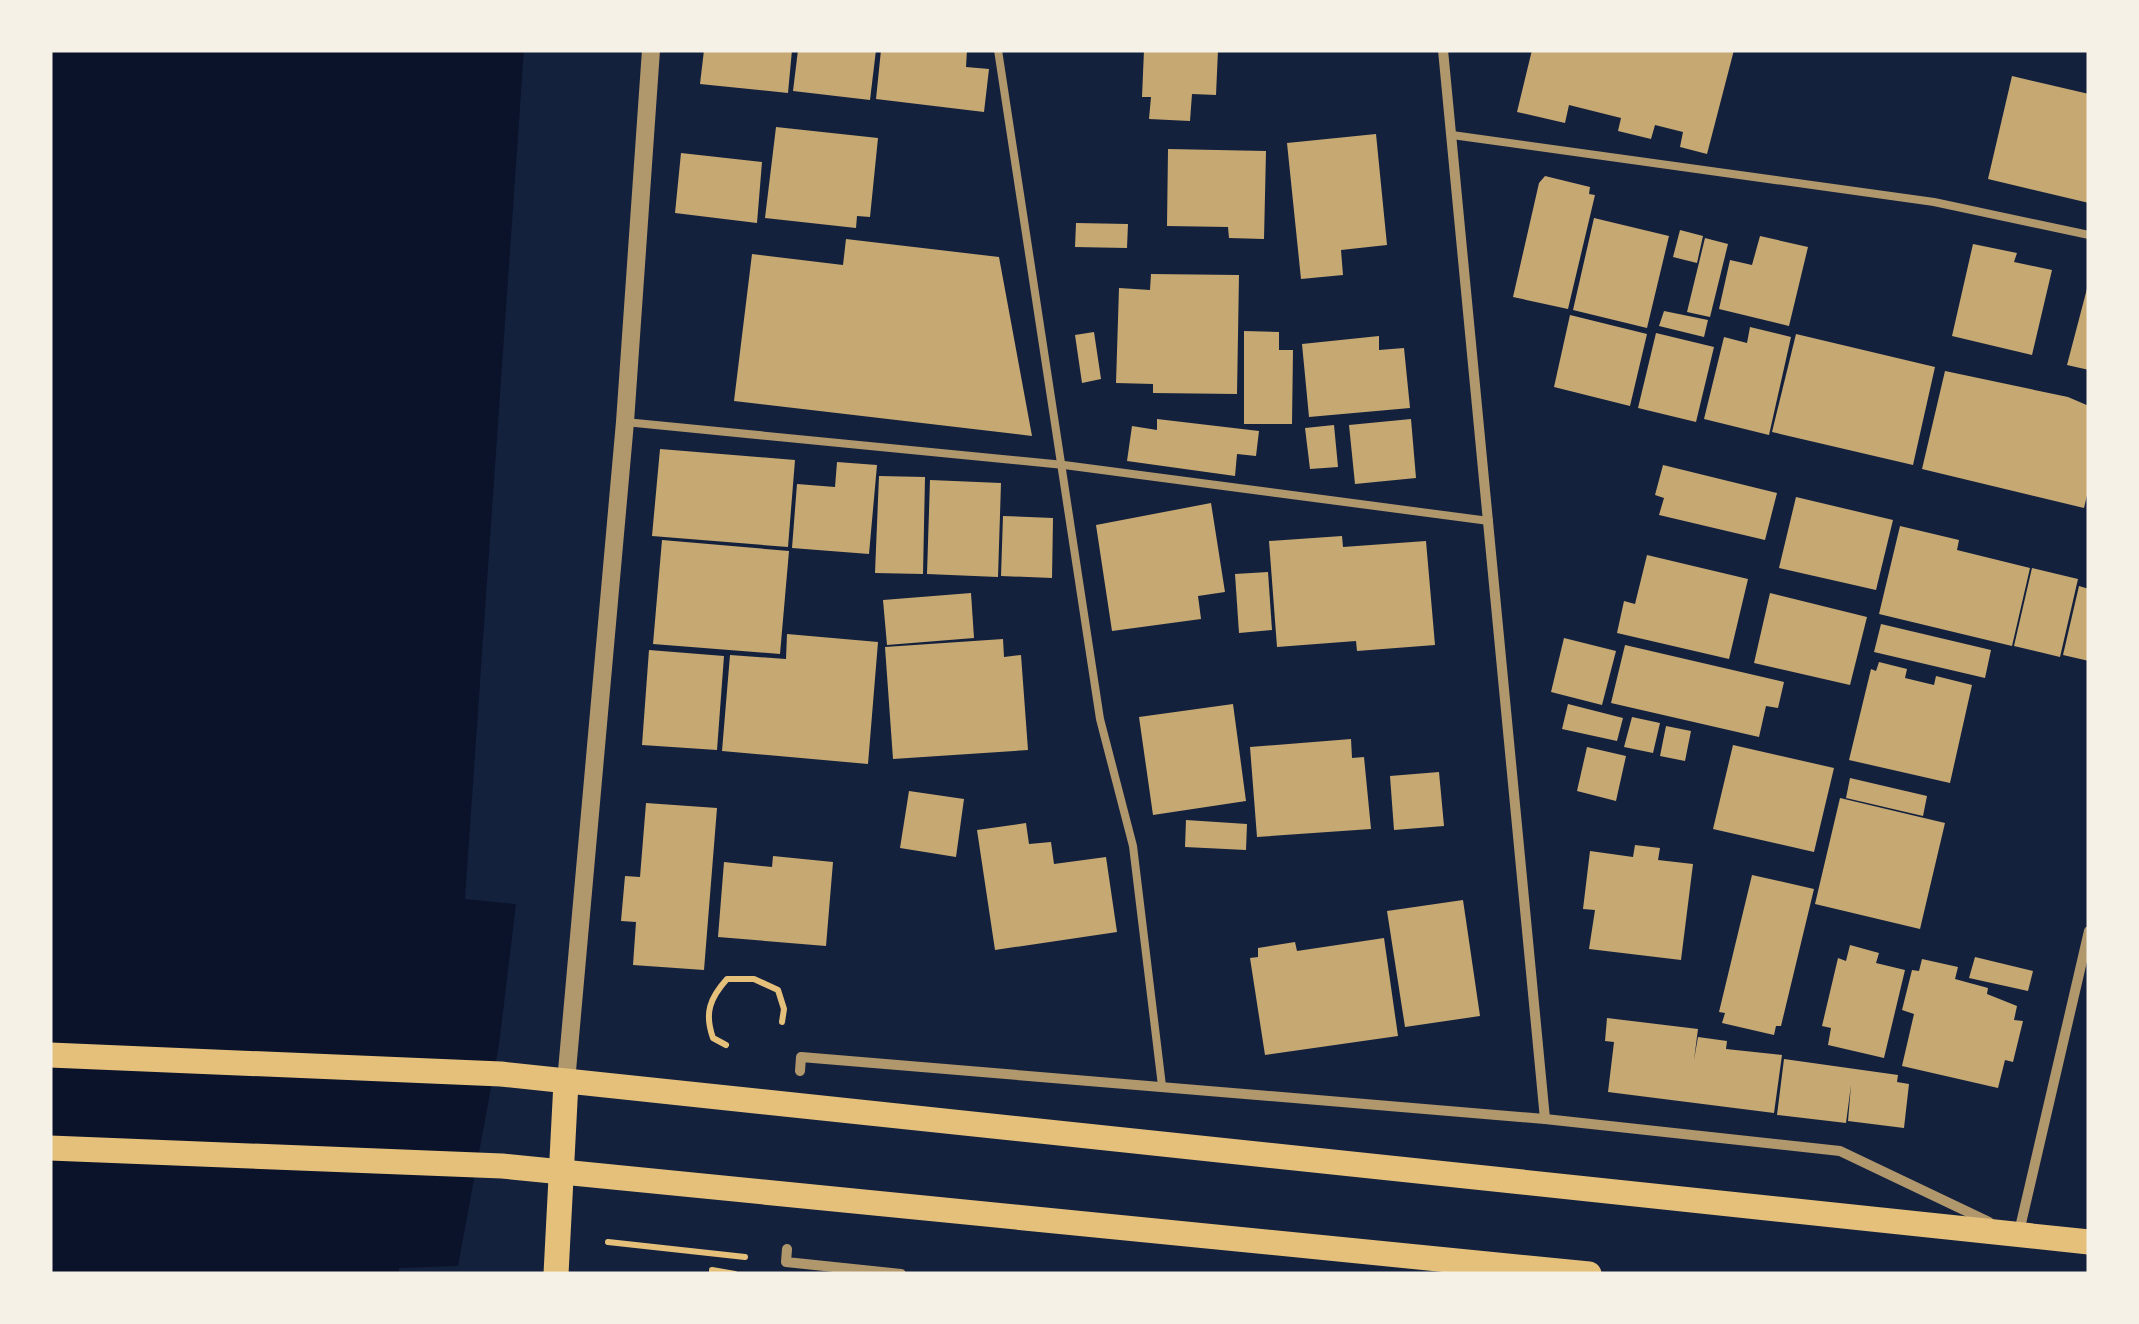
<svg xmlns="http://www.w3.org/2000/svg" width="2139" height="1324" viewBox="0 0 2139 1324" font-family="'DejaVu Sans',sans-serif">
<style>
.water{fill:#0b132b}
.building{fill:#c6a872}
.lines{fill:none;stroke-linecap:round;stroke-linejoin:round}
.path{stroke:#e5c07b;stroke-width:6}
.service{stroke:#b1986c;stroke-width:8}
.minor{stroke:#b1986c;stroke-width:10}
.tertiary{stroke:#b1986c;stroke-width:18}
.primary{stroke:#e5c07b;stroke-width:25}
</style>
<rect width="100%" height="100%" fill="#14213d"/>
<!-- water -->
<path class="water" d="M 50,50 L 524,50 L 465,899 L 516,904 L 499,1045 L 458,1266 L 399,1268 L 399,1274 L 50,1274 Z"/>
<!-- building -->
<g class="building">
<path d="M 704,50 L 792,50 L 788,93 L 700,84 Z"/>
<path d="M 798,50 L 876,50 L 870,100 L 793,91 Z"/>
<path d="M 881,50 L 967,50 L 966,67 L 989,69 L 984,112 L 876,99 Z"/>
<path d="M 1144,50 L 1218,50 L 1216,95 L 1192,94 L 1190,121 L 1149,119 L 1151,97 L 1142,97 Z"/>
<path d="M 1532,50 L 1734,50 L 1707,154 L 1680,147 L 1683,132 L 1655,125 L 1651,139 L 1618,131 L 1621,118 L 1569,105 L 1565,123 L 1517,112 Z"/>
<path d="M 2012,76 L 2089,94 L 2089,203 L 1988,179 Z"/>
<path d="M 776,127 L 878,138 L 870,217 L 857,216 L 856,228 L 765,218 Z"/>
<path d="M 1376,134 L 1387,245 L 1341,250 L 1343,275 L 1301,279 L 1287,143 Z"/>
<path d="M 1168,149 L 1266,151 L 1264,239 L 1229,238 L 1228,227 L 1167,226 Z"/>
<path d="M 681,153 L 762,162 L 757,223 L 675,213 Z"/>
<path d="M 1545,176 L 1590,187 L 1589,194 L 1595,195 L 1568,309 L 1513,297 L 1539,183 Z"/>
<path d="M 1594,218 L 1669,236 L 1647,328 L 1573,310 Z"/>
<path d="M 1076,223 L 1128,224 L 1127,248 L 1075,247 Z"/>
<path d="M 1680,230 L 1703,236 L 1697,263 L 1673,257 Z"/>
<path d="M 1760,236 L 1808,247 L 1789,326 L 1719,309 L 1730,260 L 1752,265 Z"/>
<path d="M 1705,238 L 1728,244 L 1710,317 L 1687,312 Z"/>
<path d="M 846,239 L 999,257 L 1032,436 L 734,401 L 752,254 L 843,265 Z"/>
<path d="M 1973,244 L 2017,253 L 2014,262 L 2052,270 L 2032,355 L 1952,336 Z"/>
<path d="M 1151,274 L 1239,275 L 1237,394 L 1153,393 L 1153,384 L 1116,383 L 1119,288 L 1150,290 Z"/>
<path d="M 2089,281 L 2089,370 L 2067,365 Z"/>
<path d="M 1664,311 L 1708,320 L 1704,337 L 1659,326 Z"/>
<path d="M 1570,315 L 1647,334 L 1630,406 L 1554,387 Z"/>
<path d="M 1750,327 L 1791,337 L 1769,435 L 1704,419 L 1724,337 L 1747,343 Z"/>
<path d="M 1244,331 L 1279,332 L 1279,350 L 1293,350 L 1292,424 L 1244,424 Z"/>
<path d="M 1094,332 L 1101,379 L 1082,383 L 1075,335 Z"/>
<path d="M 1656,333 L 1714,347 L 1696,422 L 1638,408 Z"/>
<path d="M 1796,334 L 1935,367 L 1913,465 L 1772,432 Z"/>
<path d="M 1379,336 L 1379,350 L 1404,348 L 1410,408 L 1309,417 L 1302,344 Z"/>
<path d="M 1945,371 L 2068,397 L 2089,406 L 2089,487 L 2084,508 L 1922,469 Z"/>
<path d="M 1157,419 L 1259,431 L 1256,456 L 1237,454 L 1235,476 L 1127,461 L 1132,426 L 1157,430 Z"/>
<path d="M 1411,419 L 1416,478 L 1355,484 L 1349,425 Z"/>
<path d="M 1334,425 L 1338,467 L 1310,469 L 1305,428 Z"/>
<path d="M 660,449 L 795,460 L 788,547 L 652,536 Z"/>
<path d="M 837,462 L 877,465 L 869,554 L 792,548 L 797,484 L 835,487 Z"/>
<path d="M 1663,465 L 1777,493 L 1765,540 L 1659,515 L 1664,498 L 1655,495 Z"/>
<path d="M 879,476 L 925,477 L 923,574 L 875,573 Z"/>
<path d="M 930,480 L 1001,483 L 998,577 L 927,574 Z"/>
<path d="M 1796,497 L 1893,520 L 1876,590 L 1779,568 Z"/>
<path d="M 1211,503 L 1225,592 L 1198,596 L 1201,619 L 1112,631 L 1096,525 Z"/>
<path d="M 1003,516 L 1053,518 L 1052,578 L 1001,576 Z"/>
<path d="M 1900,526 L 1959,540 L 1957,550 L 2030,568 L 2012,646 L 1879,614 Z"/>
<path d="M 1342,536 L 1343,547 L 1426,541 L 1435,645 L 1357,651 L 1356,641 L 1277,647 L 1269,541 Z"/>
<path d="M 662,540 L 789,551 L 780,654 L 653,644 Z"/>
<path d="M 1647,555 L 1748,579 L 1729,659 L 1617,633 L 1624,601 L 1635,604 Z"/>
<path d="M 2032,568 L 2078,579 L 2060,657 L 2014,646 Z"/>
<path d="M 1268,572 L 1272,630 L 1239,633 L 1235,574 Z"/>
<path d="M 2079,586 L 2089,589 L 2089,661 L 2063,655 Z"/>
<path d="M 971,593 L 974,638 L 887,645 L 883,600 Z"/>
<path d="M 1770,593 L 1867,617 L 1850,685 L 1754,663 Z"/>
<path d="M 1881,624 L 1991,650 L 1985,678 L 1874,652 Z"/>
<path d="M 787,634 L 878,642 L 868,764 L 722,751 L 730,655 L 786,659 Z"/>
<path d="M 1564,638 L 1616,651 L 1602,705 L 1551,692 Z"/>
<path d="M 1003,639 L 1004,657 L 1021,655 L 1028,750 L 893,759 L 885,647 Z"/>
<path d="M 1625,645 L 1784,682 L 1778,708 L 1766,706 L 1759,737 L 1611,703 Z"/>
<path d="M 649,650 L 724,656 L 717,750 L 642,745 Z"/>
<path d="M 1879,662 L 1907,669 L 1905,678 L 1934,685 L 1936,676 L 1972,685 L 1950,783 L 1849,760 L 1871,669 L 1876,671 Z"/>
<path d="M 1233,704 L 1246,801 L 1153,815 L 1139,717 Z"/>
<path d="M 1568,704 L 1623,718 L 1617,741 L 1562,729 Z"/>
<path d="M 1632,717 L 1660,723 L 1653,753 L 1624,747 Z"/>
<path d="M 1666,726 L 1691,731 L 1685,761 L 1660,756 Z"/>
<path d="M 1351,739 L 1352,758 L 1364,757 L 1371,829 L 1257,837 L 1250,747 Z"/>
<path d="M 1733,745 L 1834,768 L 1814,852 L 1713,829 Z"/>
<path d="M 1587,747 L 1626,756 L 1616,801 L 1577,791 Z"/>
<path d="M 1439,772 L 1444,826 L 1394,830 L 1390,776 Z"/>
<path d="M 1850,778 L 1927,796 L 1923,816 L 1846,798 Z"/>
<path d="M 909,791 L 964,799 L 956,857 L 900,848 Z"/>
<path d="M 1840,798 L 1945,823 L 1920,929 L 1815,904 Z"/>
<path d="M 646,803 L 717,808 L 704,970 L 633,965 L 636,922 L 621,921 L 625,876 L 640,877 Z"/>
<path d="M 1186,820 L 1247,824 L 1246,850 L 1185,847 Z"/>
<path d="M 1026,823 L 1029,844 L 1051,842 L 1054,864 L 1106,857 L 1117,932 L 995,950 L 977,830 Z"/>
<path d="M 1635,845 L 1660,848 L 1658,860 L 1693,864 L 1681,960 L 1589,949 L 1595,910 L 1583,909 L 1590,851 L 1633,857 Z"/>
<path d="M 773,856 L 833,862 L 826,946 L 718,937 L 724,862 L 772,867 Z"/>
<path d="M 1752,875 L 1814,889 L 1781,1026 L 1776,1026 L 1774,1035 L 1722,1023 L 1725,1013 L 1719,1012 Z"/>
<path d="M 1463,900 L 1480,1016 L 1405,1027 L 1387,911 Z"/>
<path d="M 1384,938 L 1398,1036 L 1265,1055 L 1250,958 L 1258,957 L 1258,948 L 1295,942 L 1297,951 Z"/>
<path d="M 1850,945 L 1879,953 L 1876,963 L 1905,970 L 1884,1058 L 1828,1045 L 1831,1028 L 1822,1026 L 1838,958 L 1846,961 Z"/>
<path d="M 1975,957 L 2033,971 L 2028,991 L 1969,978 Z"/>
<path d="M 1922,959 L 1958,967 L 1955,979 L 1988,988 L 1987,994 L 2017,1006 L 2014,1020 L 2023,1021 L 2013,1062 L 2005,1060 L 1998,1088 L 1902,1066 L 1914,1014 L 1902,1010 L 1912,970 L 1919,971 Z"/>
<path d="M 1607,1018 L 1698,1029 L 1694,1060 L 1698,1037 L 1727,1041 L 1726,1049 L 1782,1055 L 1774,1113 L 1608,1092 L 1614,1042 L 1605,1041 Z"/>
<path d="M 1784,1059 L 1898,1075 L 1897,1082 L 1909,1084 L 1904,1128 L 1848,1121 L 1851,1085 L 1846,1123 L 1777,1115 Z"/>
</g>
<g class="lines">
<!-- path -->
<g class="path">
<path d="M 726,1045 L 713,1038 C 704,1013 710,998 727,979 L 754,979 L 778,990 L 784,1009 L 782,1022"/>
<path d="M 608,1242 L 745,1257"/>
<path d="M 712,1274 L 712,1270 L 735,1274"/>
</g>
<!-- service -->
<g class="service">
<path d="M 998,50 L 1100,719 L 1133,846 L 1162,1086"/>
<path d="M 1452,135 L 1934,202 L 2089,235"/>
<path d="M 625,422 L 1064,465 L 1489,521"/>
</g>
<!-- minor -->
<g class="minor">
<path d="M 1443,50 L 1545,1119"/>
<path d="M 800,1071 L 801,1057 L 1545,1119 L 1840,1151 L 1989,1222"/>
<path d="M 2019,1232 L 2089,931"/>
<path d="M 787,1249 L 786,1262 L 901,1274"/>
</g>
<!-- tertiary -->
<path class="tertiary" d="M 566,1082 L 625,422 L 651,50"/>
<!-- primary -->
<g class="primary">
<path d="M 50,1055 L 501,1074 L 2089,1242"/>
<path d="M 50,1148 L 502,1166 L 1589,1274"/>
<path d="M 556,1274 L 566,1082"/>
</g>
</g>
<!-- border -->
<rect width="2139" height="1324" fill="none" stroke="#f6f1e7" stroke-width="105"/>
</svg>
